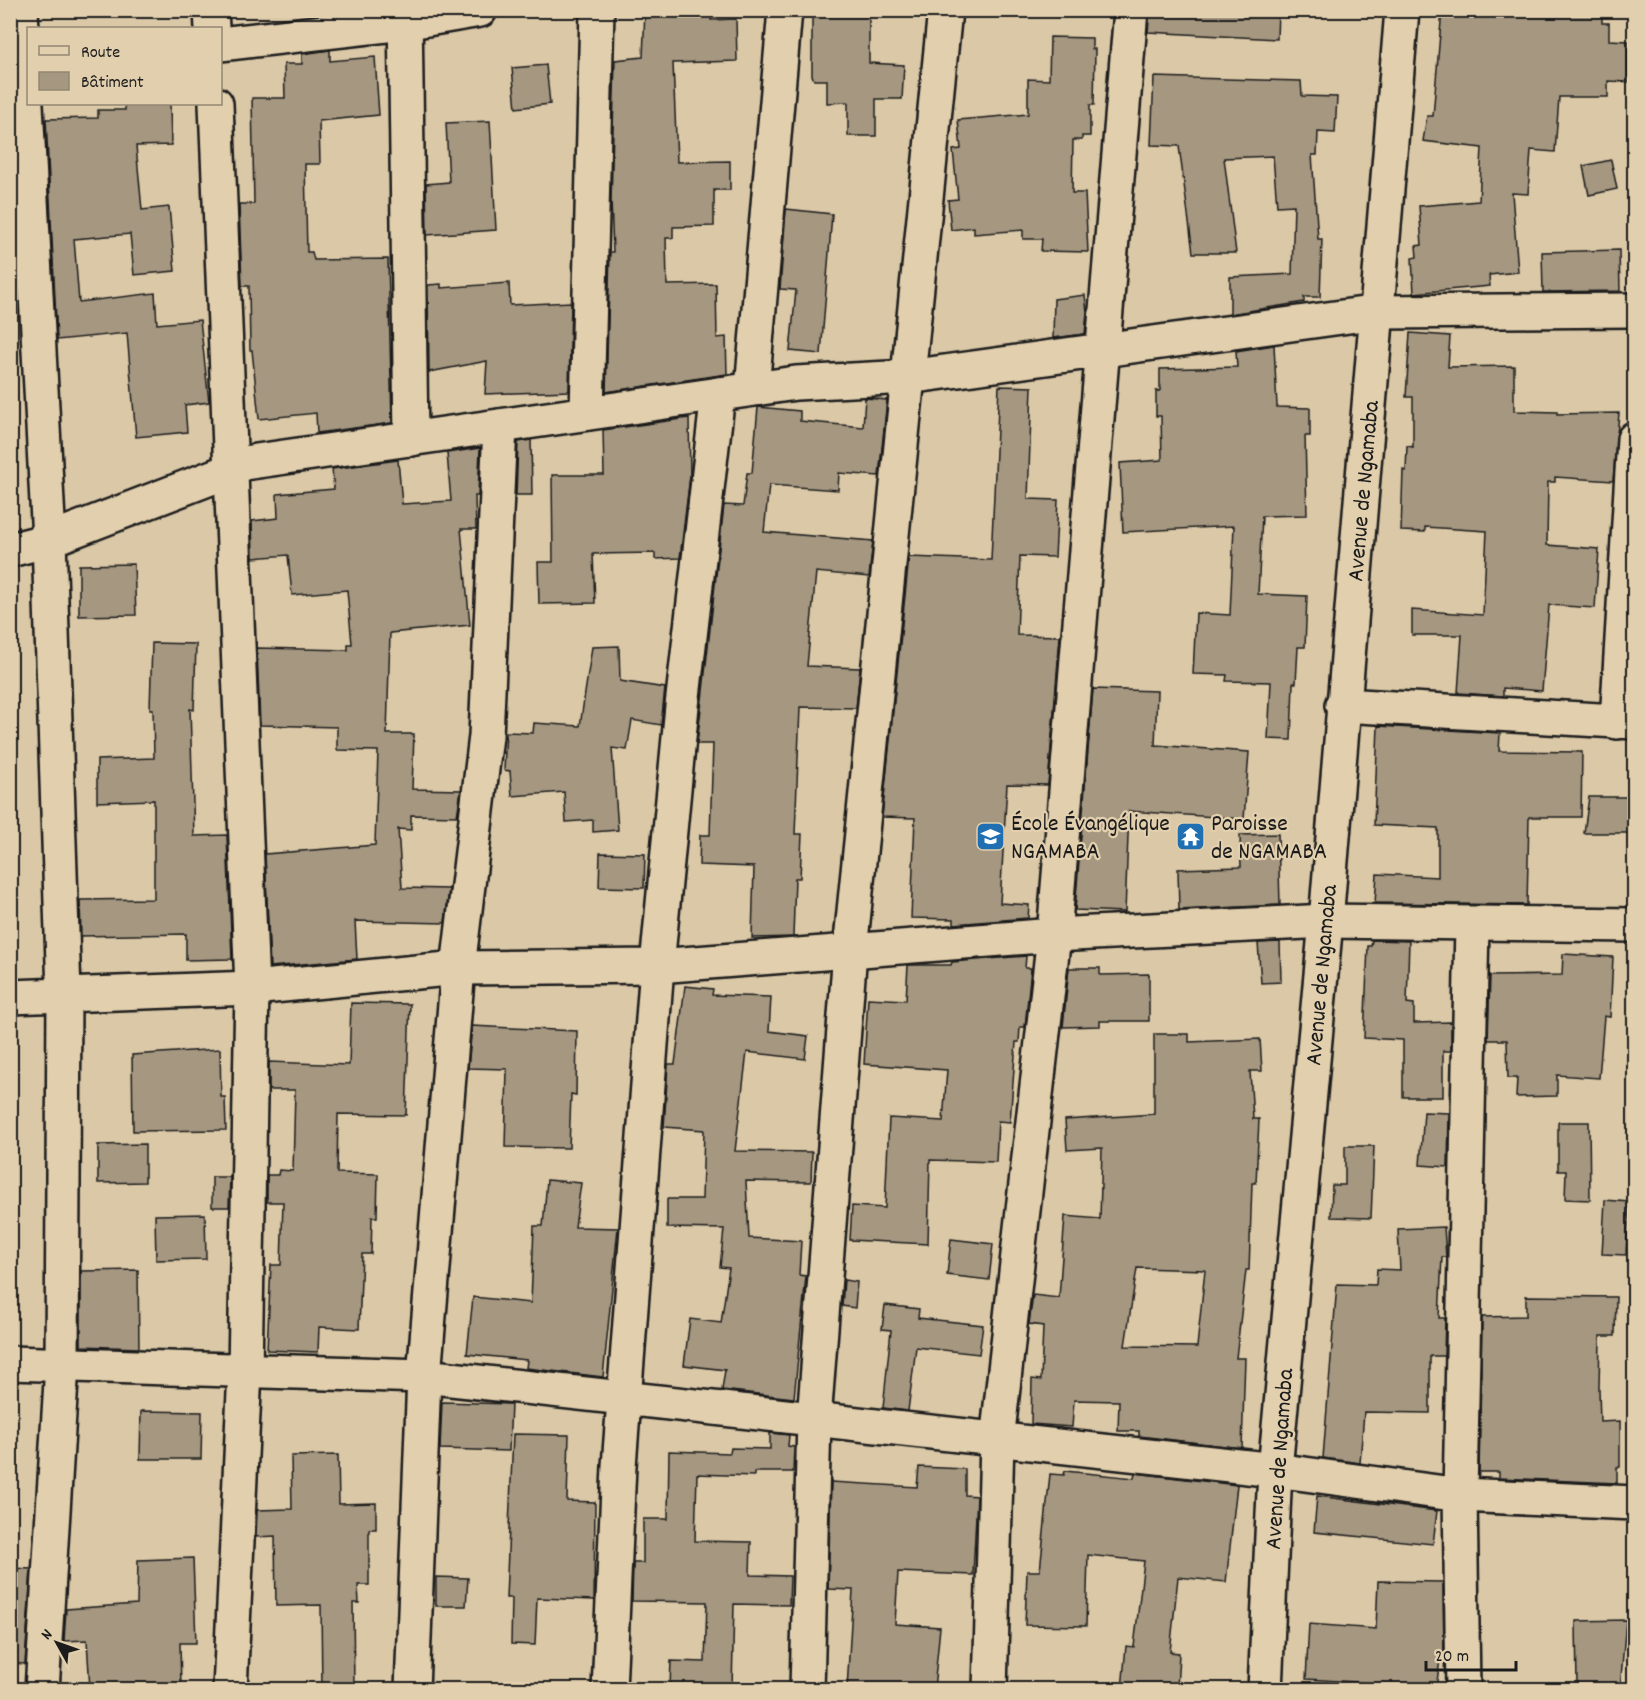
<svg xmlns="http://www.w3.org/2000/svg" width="1645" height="1700" viewBox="0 0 1645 1700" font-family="Dekko,sans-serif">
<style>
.building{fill:#a59780;stroke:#1c1c1c;stroke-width:1.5;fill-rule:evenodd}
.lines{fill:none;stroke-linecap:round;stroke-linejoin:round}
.street-casing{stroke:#1c1c1c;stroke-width:38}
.secondary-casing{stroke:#1c1c1c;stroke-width:38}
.street{stroke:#e2cfad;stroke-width:33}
.secondary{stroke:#e2cfad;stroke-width:33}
.labels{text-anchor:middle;stroke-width:4.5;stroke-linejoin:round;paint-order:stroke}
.street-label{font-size:24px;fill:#1c1c1c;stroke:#e2cfad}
.poi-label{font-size:24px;fill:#1c1c1c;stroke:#e2cfad;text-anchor:start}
</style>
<rect width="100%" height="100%" fill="#dac8a7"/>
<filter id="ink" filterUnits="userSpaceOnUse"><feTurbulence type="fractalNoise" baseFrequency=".0167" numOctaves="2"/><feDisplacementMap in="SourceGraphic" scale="12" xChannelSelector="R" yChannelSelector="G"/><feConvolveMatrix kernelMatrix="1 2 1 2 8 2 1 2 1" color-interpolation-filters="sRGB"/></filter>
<g filter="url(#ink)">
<!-- building -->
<g class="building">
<path d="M 645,10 L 711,10 L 711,20 L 736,19 L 737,61 L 673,63 L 677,162 L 730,161 L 730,190 L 714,190 L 714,226 L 673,227 L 673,238 L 666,238 L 667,285 L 716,284 L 717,338 L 726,337 L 727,374 L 606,392 L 610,252 L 613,252 L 611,200 L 615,60 L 643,57 Z"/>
<path d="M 812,10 L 857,10 L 857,14 L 869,14 L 869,63 L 904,65 L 902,99 L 876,99 L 876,136 L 848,136 L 848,102 L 827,103 L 827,80 L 814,80 L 812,75 Z"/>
<path d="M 1150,10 L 1278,10 L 1277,39 L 1148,32 Z"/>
<path d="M 1442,10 L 1602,10 L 1602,23 L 1609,23 L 1609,40 L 1628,41 L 1628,82 L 1608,81 L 1608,97 L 1559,97 L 1555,152 L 1531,150 L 1528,194 L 1512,193 L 1518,272 L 1489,275 L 1490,286 L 1414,293 L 1412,258 L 1417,257 L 1416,246 L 1422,245 L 1419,206 L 1479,201 L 1482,148 L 1423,141 L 1427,116 L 1433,116 Z"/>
<path d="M 1050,37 L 1092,38 L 1092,49 L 1095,49 L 1094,105 L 1090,105 L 1090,136 L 1082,136 L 1082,140 L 1073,140 L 1072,193 L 1085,193 L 1088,252 L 1041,251 L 1042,239 L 1023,239 L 1023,230 L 974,234 L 974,227 L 951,230 L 948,200 L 958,199 L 953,150 L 961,149 L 958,120 L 1028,114 L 1028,79 L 1049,80 Z"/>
<path d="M 330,50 L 330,61 L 375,57 L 379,115 L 319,121 L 320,164 L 305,164 L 307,252 L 312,252 L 314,260 L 388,259 L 392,423 L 317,433 L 316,413 L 259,419 L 252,350 L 250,350 L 249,286 L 242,286 L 239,204 L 254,204 L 252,98 L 285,98 L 284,64 L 302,64 L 302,54 Z"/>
<path d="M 546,65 L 550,104 L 516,108 L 512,68 Z"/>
<path d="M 1154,77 L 1301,81 L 1302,96 L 1337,97 L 1335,133 L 1318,132 L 1317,155 L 1312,155 L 1318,239 L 1322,239 L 1320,297 L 1304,297 L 1304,302 L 1230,314 L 1230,277 L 1292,274 L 1294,205 L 1277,206 L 1273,156 L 1224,158 L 1236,253 L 1193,253 L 1179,146 L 1151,145 Z"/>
<path d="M 125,104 L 170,104 L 171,145 L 136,146 L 142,210 L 169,207 L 175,271 L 134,275 L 130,234 L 74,239 L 79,302 L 155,293 L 157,324 L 200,320 L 209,402 L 185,405 L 187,432 L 136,437 L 127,333 L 57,340 L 46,119 L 98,118 L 98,110 L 125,110 Z"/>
<path d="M 490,121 L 496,230 L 427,235 L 426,184 L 449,182 L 446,123 Z"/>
<path d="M 1611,160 L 1617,189 L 1589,195 L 1583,166 Z"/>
<path d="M 10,167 L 17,298 L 10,298 Z"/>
<path d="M 786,209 L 832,214 L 821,354 L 790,351 L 796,290 L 780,289 Z"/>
<path d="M 1619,250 L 1620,291 L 1543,292 L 1542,252 Z"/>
<path d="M 509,283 L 510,305 L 571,302 L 569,391 L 485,394 L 487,361 L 429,372 L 428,285 L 441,284 L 441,288 Z"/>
<path d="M 1085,295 L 1087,312 L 1085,334 L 1053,338 L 1054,299 Z"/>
<path d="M 1410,333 L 1450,336 L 1448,367 L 1514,366 L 1514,411 L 1557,412 L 1557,414 L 1619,413 L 1613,481 L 1555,477 L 1555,482 L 1548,482 L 1547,545 L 1599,549 L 1595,608 L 1549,605 L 1542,691 L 1503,688 L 1503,696 L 1458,693 L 1462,635 L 1412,635 L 1412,610 L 1483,615 L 1487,531 L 1425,527 L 1425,532 L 1401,531 L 1403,470 L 1406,471 L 1407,446 L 1413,447 L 1413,397 L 1406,397 Z"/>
<path d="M 1274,345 L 1277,407 L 1310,408 L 1310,436 L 1305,436 L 1307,515 L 1262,516 L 1258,594 L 1307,596 L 1305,647 L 1298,647 L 1296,683 L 1293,683 L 1291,740 L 1268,739 L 1271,682 L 1226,681 L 1227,675 L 1193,674 L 1196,613 L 1230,615 L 1234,526 L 1123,532 L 1120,463 L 1162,460 L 1161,416 L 1156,416 L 1156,391 L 1160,391 L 1160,369 L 1237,367 L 1236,351 Z"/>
<path d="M 999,386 L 1032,387 L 1028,499 L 1058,500 L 1055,557 L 1020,556 L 1017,635 L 1060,636 L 1048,785 L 1007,784 L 1000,903 L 1029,905 L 1028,918 L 954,924 L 954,919 L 911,918 L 915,818 L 882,817 L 909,557 L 991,560 Z"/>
<path d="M 865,398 L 887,400 L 879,476 L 839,473 L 838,490 L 769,485 L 764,532 L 873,541 L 869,577 L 816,572 L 807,666 L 860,668 L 856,708 L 800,707 L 795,834 L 802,834 L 800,878 L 795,878 L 793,937 L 752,938 L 754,867 L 699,865 L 700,835 L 710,835 L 713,744 L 697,744 L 724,505 L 743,506 L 747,473 L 752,473 L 758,407 L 800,411 L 800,421 L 863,427 Z"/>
<path d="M 689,418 L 690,476 L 680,558 L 655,559 L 655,553 L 593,554 L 595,603 L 539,604 L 538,562 L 553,562 L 552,475 L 604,475 L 603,430 Z"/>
<path d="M 531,440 L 532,495 L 516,495 L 518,442 Z"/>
<path d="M 480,448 L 478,496 L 475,496 L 476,529 L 461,529 L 470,625 L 390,633 L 387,734 L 414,734 L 412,789 L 461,790 L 457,816 L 411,815 L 411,830 L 398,829 L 402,888 L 449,889 L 445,923 L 355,921 L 357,959 L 270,967 L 265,854 L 375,845 L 378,751 L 337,750 L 337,727 L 260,725 L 257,648 L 348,650 L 348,644 L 352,644 L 347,590 L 292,595 L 288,555 L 253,558 L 252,521 L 278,518 L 277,494 L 334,489 L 332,469 L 398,460 L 402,504 L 451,501 L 447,453 Z"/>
<path d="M 134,564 L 136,615 L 79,616 L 79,565 Z"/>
<path d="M 152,643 L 196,644 L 194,710 L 190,709 L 194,836 L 227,835 L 232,959 L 186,960 L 186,934 L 81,936 L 80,900 L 154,899 L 154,800 L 97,802 L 97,760 L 154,758 L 153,709 L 150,709 Z"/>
<path d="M 619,646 L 620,681 L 665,688 L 661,725 L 632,720 L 627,750 L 612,748 L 618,830 L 593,832 L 593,820 L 566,822 L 564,792 L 512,796 L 510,771 L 504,770 L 506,732 L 533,733 L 534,723 L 580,726 L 592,647 Z"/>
<path d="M 1093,689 L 1157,691 L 1155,745 L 1249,752 L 1244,819 L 1129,811 L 1125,912 L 1075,910 Z"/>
<path d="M 1378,726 L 1500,733 L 1499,751 L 1582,752 L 1581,817 L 1529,817 L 1527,905 L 1375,903 L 1377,874 L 1438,877 L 1438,828 L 1374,825 Z"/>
<path d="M 1589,797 L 1632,797 L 1632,833 L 1584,833 Z"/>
<path d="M 1278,834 L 1280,905 L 1179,910 L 1178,869 L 1241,867 L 1240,835 Z"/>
<path d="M 600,853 L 645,854 L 644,888 L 599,887 Z"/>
<path d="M 1372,940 L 1409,941 L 1407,1003 L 1414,1004 L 1414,1023 L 1451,1022 L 1451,1051 L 1443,1051 L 1443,1097 L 1403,1097 L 1403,1040 L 1364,1038 L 1368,946 L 1371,946 Z"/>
<path d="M 1280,942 L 1281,982 L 1261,983 L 1258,943 Z"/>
<path d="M 1563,954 L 1613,957 L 1610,1017 L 1604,1016 L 1599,1078 L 1557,1075 L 1557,1096 L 1516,1097 L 1517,1078 L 1508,1078 L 1507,1040 L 1488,1040 L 1490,976 L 1562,975 Z"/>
<path d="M 1026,956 L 1025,968 L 1031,968 L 1025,1027 L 1020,1027 L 1019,1042 L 1016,1042 L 1010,1122 L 998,1121 L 996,1162 L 930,1160 L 928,1244 L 850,1240 L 852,1206 L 885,1208 L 889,1118 L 943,1121 L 947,1070 L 864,1064 L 868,998 L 906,1000 L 908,965 L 951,965 L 952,962 Z"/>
<path d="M 1069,968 L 1100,968 L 1100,975 L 1149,974 L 1149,1021 L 1100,1021 L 1100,1026 L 1063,1027 Z"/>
<path d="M 685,986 L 713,989 L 712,995 L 771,997 L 769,1031 L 808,1036 L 805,1059 L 747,1052 L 735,1151 L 812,1152 L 811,1182 L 746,1181 L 749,1238 L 801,1241 L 799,1275 L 806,1276 L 794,1398 L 722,1390 L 725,1370 L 684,1365 L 690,1319 L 721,1323 L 729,1268 L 720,1267 L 724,1229 L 667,1228 L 667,1199 L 702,1199 L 704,1130 L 664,1127 L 668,1064 L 675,1064 Z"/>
<path d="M 351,1003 L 410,1004 L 406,1115 L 338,1114 L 337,1173 L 378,1174 L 377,1217 L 372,1217 L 371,1254 L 362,1254 L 359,1329 L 319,1327 L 318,1352 L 267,1350 L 271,1265 L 281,1265 L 283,1202 L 267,1202 L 267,1175 L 278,1175 L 279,1170 L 293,1171 L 295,1090 L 269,1090 L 269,1062 L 349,1065 Z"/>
<path d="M 472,1026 L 577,1031 L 576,1095 L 571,1094 L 569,1148 L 505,1147 L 507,1069 L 468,1068 Z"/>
<path d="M 1154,1034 L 1189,1034 L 1189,1042 L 1260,1039 L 1262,1071 L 1250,1071 L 1253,1119 L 1259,1119 L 1256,1183 L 1252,1183 L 1249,1270 L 1246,1270 L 1236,1358 L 1245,1358 L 1242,1448 L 1139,1436 L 1139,1431 L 1118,1431 L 1119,1401 L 1074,1400 L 1072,1427 L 1031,1424 L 1032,1379 L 1041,1380 L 1043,1326 L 1029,1324 L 1033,1295 L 1059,1298 L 1065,1216 L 1100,1219 L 1102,1148 L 1067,1150 L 1065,1120 L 1154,1114 ZM 1137,1268 L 1205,1270 L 1197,1347 L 1125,1346 Z"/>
<path d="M 220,1049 L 221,1097 L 225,1097 L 226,1130 L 133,1131 L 132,1055 Z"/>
<path d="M 1424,1112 L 1449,1113 L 1448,1167 L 1420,1165 Z"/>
<path d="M 1558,1122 L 1589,1122 L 1590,1200 L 1565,1199 L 1566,1171 L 1558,1171 Z"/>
<path d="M 145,1144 L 145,1182 L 98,1183 L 98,1145 Z"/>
<path d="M 1345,1146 L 1374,1146 L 1371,1218 L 1331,1217 L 1332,1185 L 1345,1185 Z"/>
<path d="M 212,1177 L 230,1177 L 229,1207 L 212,1207 Z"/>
<path d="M 547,1180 L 581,1183 L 575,1227 L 618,1228 L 603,1377 L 526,1368 L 527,1360 L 467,1354 L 473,1297 L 531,1303 L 534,1226 L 543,1226 Z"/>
<path d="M 1605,1200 L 1629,1202 L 1626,1255 L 1602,1254 Z"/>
<path d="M 205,1214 L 206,1259 L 156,1260 L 155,1215 Z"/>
<path d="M 1444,1227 L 1446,1257 L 1442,1257 L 1439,1318 L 1445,1318 L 1444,1356 L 1430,1356 L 1430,1413 L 1364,1412 L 1360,1463 L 1323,1458 L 1337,1284 L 1376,1285 L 1377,1269 L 1400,1270 L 1398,1229 Z"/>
<path d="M 951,1239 L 993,1244 L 989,1280 L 947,1275 Z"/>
<path d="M 138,1270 L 139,1348 L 81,1346 L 81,1271 Z"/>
<path d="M 844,1280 L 857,1282 L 855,1308 L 842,1306 Z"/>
<path d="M 1526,1296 L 1616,1297 L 1615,1336 L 1600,1336 L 1599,1389 L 1600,1422 L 1620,1421 L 1620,1467 L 1617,1467 L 1617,1483 L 1499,1478 L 1499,1472 L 1479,1472 L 1482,1317 L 1526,1316 Z"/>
<path d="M 885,1305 L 919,1309 L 918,1318 L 983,1325 L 979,1354 L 916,1347 L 908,1411 L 883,1408 L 891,1330 L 882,1329 Z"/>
<path d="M 442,1402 L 511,1404 L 509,1451 L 440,1449 Z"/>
<path d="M 141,1411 L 202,1412 L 201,1459 L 140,1459 Z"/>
<path d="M 770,1433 L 789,1435 L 788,1446 L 794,1447 L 793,1472 L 754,1472 L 754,1476 L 697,1474 L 695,1541 L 751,1542 L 750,1575 L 790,1576 L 789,1605 L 734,1604 L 732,1688 L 670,1687 L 671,1661 L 705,1662 L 707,1602 L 632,1601 L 633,1563 L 643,1563 L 643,1519 L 668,1519 L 669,1451 L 730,1453 L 731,1448 L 770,1449 Z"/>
<path d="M 513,1434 L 569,1435 L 567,1501 L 595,1502 L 594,1600 L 537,1598 L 535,1645 L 511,1644 L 512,1598 L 506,1598 Z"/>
<path d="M 338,1455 L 339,1504 L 376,1503 L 376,1529 L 369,1529 L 369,1585 L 358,1585 L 359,1603 L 353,1603 L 354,1689 L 322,1689 L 321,1605 L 276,1606 L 275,1536 L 256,1537 L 257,1510 L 292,1509 L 291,1456 Z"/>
<path d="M 919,1467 L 965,1469 L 965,1495 L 977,1496 L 973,1575 L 898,1572 L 895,1624 L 940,1627 L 934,1689 L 847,1689 L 853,1590 L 828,1589 L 831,1482 L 917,1487 Z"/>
<path d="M 1065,1471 L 1134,1478 L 1135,1473 L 1237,1485 L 1226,1582 L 1178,1577 L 1170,1652 L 1179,1653 L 1177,1689 L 1122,1689 L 1126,1646 L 1134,1647 L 1144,1561 L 1088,1555 L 1086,1626 L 1025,1625 L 1027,1571 L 1040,1571 L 1050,1474 L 1064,1475 Z"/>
<path d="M 1317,1496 L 1437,1511 L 1433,1544 L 1314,1532 Z"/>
<path d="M 193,1558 L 196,1643 L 180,1643 L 181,1689 L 90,1689 L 87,1640 L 64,1641 L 66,1609 L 137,1604 L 138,1560 Z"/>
<path d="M 10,1568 L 31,1569 L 25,1664 L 10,1663 Z"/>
<path d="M 436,1577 L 468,1578 L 466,1606 L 436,1606 Z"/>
<path d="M 1378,1581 L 1443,1582 L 1444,1653 L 1441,1652 L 1436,1689 L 1394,1689 L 1372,1687 L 1372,1683 L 1306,1679 L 1309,1624 L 1376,1629 Z"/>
<path d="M 1626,1620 L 1620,1689 L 1577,1686 L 1576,1621 Z"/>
</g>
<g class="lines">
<defs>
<g id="street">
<path d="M 21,10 L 49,540 L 64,993 L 62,1365 L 42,1690"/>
<path d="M 211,10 L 212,28"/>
<path d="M 405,10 L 411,439"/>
<path d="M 220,44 L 404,23 L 480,10"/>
<path d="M 216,104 L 252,988 L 245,1371 L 230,1690"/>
<path d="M 752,389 L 785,10"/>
<path d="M 587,413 L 597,10"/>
<path d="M 230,465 L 796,383 L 908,377 L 1378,312 L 1634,310"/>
<path d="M 10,550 L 49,540 L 231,470"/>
<path d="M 1342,705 L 1634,722"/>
<path d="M 1617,722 L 1634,439"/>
<path d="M 10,997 L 252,988 L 458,968 L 657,966 L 1054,935 L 1326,921 L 1634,925"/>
<path d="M 10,1363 L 424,1376 L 1275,1470 L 1460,1495 L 1634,1503"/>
<path d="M 412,1690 L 424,1376 L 458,968 L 486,736 L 500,426"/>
<path d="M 609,1690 L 619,1466 L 657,966 L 682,706 L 718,394"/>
<path d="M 807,1690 L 814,1420 L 850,951 L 945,10"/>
<path d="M 990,1690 L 997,1441 L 1054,935 L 1131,10"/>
<path d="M 1463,1690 L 1460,1495 L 1472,925"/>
</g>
<path id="secondary" d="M 1265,1690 L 1275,1470 L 1326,921 L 1402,10"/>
</defs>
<!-- street casing -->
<use href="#street" class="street-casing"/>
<!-- secondary casing -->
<use href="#secondary" class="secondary-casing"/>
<!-- street -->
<use href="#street" class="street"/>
<!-- secondary -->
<use href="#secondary" class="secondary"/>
</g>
</g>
<!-- icons -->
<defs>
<symbol id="school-square" viewBox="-11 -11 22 22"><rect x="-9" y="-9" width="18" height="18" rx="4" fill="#1f6fb2" stroke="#e2cfad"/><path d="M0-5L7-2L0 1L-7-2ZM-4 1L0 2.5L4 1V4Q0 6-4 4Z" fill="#fff"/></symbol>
<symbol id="temple-square" viewBox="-11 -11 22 22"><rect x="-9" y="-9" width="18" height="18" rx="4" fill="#1f6fb2" stroke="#e2cfad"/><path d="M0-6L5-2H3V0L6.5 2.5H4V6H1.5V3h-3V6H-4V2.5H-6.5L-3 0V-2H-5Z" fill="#fff"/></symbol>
</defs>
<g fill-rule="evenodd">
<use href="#school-square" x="974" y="820" width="33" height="33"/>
<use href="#temple-square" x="1174" y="820" width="33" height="33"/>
</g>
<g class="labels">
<!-- street labels -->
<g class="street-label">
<text transform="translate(1362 491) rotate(-85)" y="8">Avenue de Ngamaba</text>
<text transform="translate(1320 975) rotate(-85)" y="8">Avenue de Ngamaba</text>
<text transform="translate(1278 1459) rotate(-86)" y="8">Avenue de Ngamaba</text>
</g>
<!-- poi labels -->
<g class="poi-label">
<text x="1011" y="830">École Évangélique<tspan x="1011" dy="28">NGAMABA</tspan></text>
<text x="1211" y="830">Paroisse<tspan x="1211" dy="28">de NGAMABA</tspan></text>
</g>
</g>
<!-- margin -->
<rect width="1645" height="1700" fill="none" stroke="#e2cfad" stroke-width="36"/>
<rect x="18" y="18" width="1609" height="1664" fill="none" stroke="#1c1c1c" stroke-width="2" filter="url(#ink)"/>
<!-- legend -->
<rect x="27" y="27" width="195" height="78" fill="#e2cfad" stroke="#938773" stroke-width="1.5"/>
<rect x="39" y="46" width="30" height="9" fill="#e2cfad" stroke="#938773" stroke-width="1.5"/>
<text x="81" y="57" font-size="18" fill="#1c1c1c">Route</text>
<rect x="39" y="72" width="30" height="18" fill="#a59780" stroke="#938773" stroke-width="1.5"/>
<text x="81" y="87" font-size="18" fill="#1c1c1c">Bâtiment</text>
<!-- north arrow -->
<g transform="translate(57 1643) rotate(310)" stroke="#e2cfad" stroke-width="4.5" paint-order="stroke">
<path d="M0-4.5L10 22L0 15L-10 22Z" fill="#1c1c1c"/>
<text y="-9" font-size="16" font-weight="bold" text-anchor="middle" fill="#1c1c1c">N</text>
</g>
<!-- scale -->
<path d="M1426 1661v9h90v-9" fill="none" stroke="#1c1c1c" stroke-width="3"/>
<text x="1435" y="1661" font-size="18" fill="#1c1c1c" stroke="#e2cfad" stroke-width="4.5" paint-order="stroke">20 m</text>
</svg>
